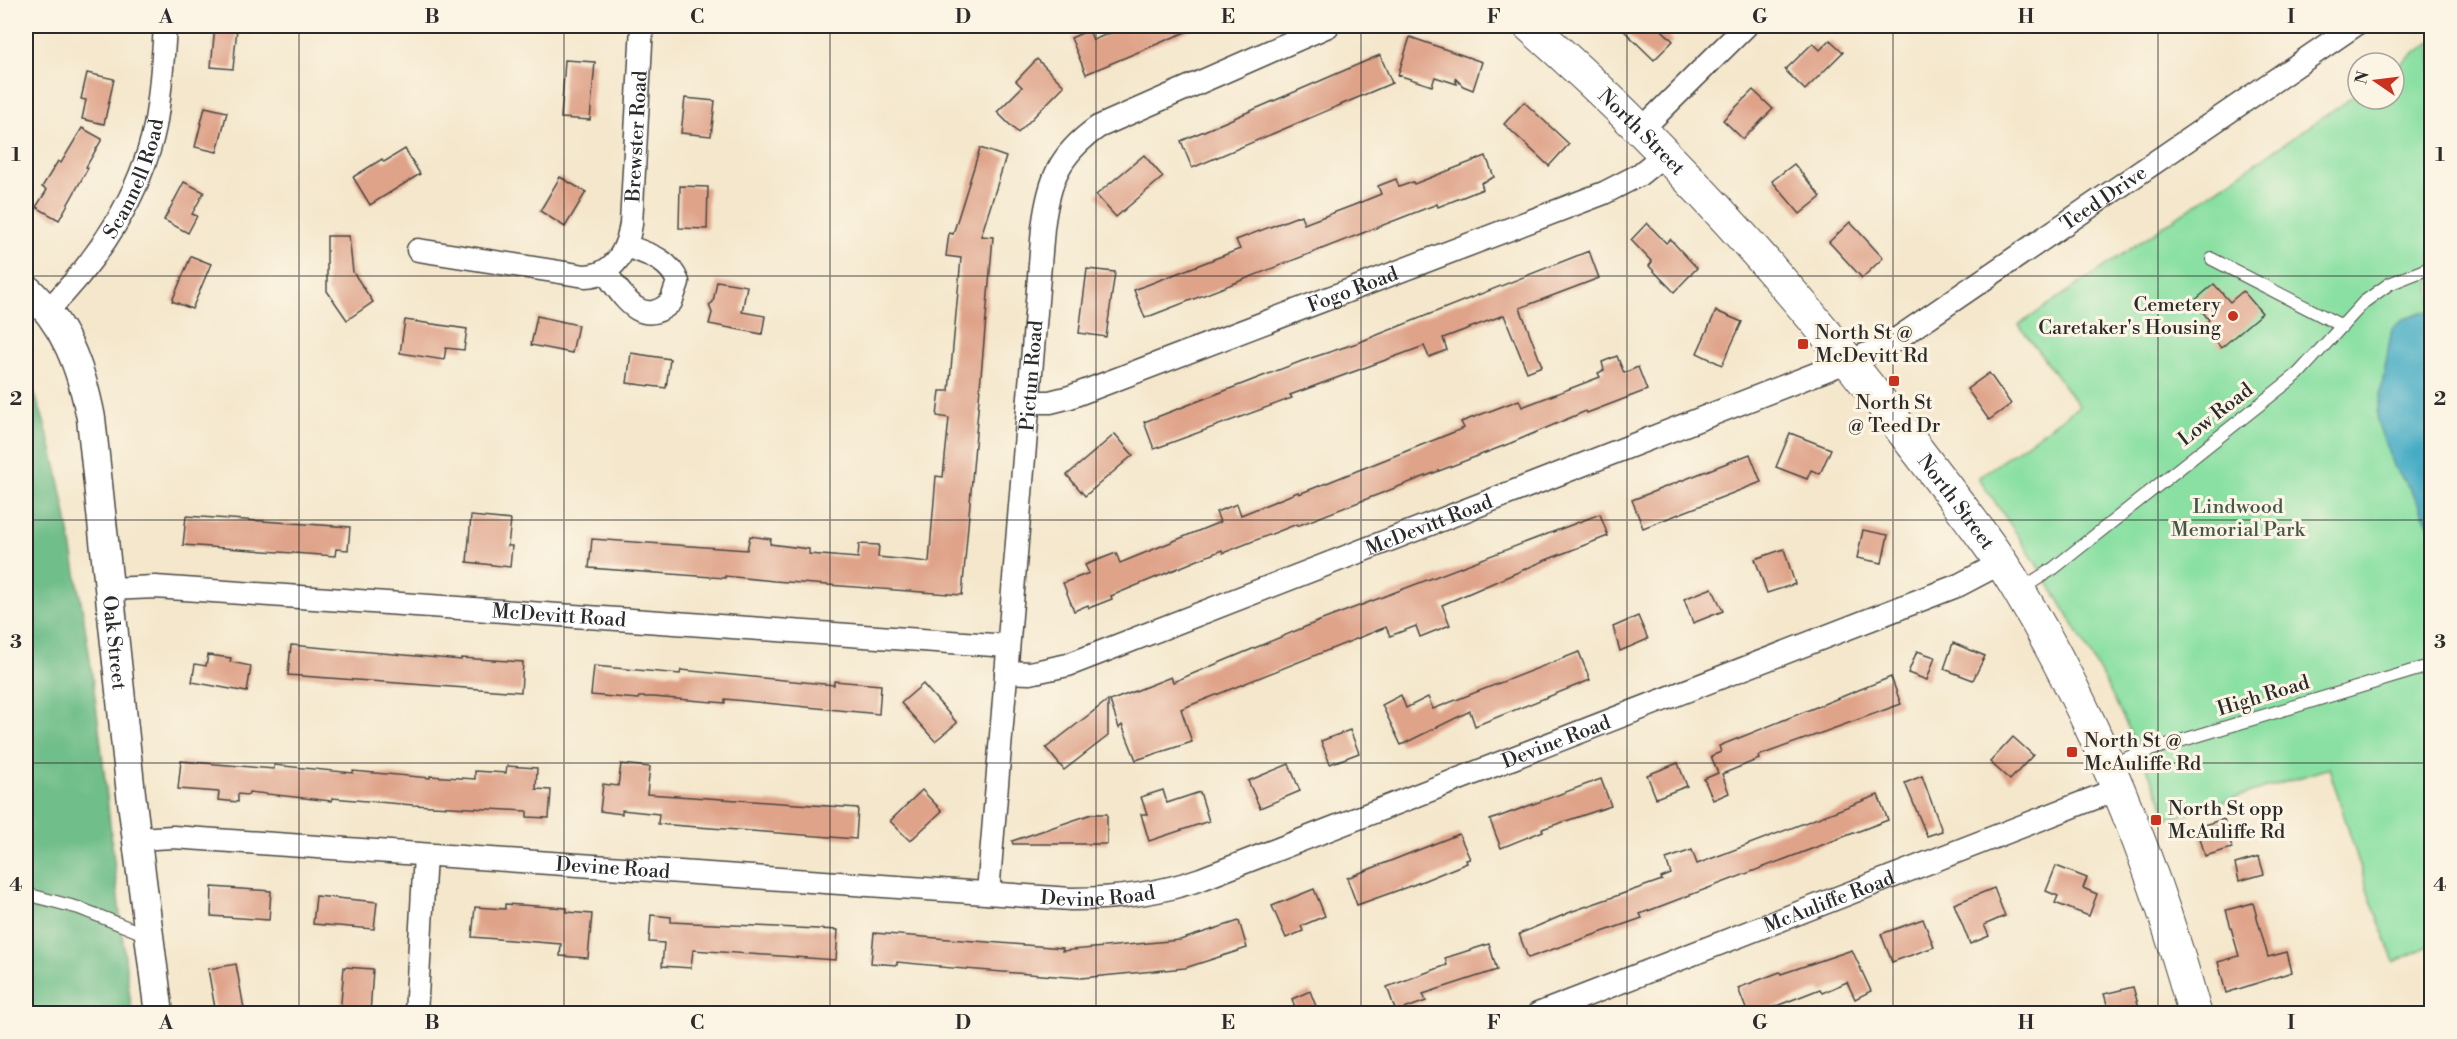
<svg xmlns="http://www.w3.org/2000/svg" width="2457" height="1039" viewBox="0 0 2457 1039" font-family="'Libre Bodoni',serif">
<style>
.green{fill:#8ae0a3;stroke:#5a8667;stroke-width:1.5}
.forest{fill:#6fbe89;stroke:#4d745a;stroke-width:1.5}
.water{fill:#45acc5;stroke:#386c78;stroke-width:1.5}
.building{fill:#dfa389}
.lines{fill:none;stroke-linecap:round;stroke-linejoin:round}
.service-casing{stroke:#494743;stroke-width:14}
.minor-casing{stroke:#494743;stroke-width:25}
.tertiary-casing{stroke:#494743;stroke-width:31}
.secondary-casing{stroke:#494743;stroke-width:35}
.service{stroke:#fff;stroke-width:12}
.minor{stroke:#fff;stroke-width:22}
.tertiary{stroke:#fff;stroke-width:28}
.secondary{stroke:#fff;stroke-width:33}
.grid{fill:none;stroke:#2b2b2b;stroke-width:1.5;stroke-opacity:0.55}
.poi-dot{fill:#c8321e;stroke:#fcf5e5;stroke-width:2}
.labels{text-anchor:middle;stroke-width:6;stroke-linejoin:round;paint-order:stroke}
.street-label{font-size:20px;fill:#2b2b2b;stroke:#fcf5e5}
.poi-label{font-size:20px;fill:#2b2b2b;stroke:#fcf5e5;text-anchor:start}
.park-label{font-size:20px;fill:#435849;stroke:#fcf5e5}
.neatline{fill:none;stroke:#2b2b2b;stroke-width:2}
.grid-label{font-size:20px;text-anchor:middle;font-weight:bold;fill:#2b2b2b}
</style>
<rect width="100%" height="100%" fill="#fcf5e5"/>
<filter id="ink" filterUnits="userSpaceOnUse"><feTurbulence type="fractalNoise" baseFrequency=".0167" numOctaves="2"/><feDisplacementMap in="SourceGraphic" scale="12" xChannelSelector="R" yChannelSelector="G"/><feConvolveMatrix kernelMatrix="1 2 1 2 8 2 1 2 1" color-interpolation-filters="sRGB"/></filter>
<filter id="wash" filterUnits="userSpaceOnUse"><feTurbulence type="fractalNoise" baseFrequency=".008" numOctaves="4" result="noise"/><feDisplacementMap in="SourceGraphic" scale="24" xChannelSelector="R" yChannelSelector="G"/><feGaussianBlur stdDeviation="1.35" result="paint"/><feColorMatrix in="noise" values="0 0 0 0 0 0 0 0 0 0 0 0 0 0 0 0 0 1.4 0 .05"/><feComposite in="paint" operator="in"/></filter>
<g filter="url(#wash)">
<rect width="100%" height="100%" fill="#f4e7cc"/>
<!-- green -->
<path class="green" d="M 2431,42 L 2431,945 L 2394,962 L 2369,895 L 2329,768 L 2169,819 C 2118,695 2057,588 1978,478 L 2079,406 L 2019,325 L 2358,93 L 2358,99 L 2394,99 L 2394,68 Z"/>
<!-- forest -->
<path class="forest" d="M 26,373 C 53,434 64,501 75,567 C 102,714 112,865 132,1013 L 26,1013 Z"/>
<!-- water -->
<path class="water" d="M 2431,310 L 2432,310 L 2431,530 L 2413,493 L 2393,466 L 2377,421 L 2377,413 L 2392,328 L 2404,319 Z"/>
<g id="blocks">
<!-- building -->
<g class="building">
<path d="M 215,26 L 237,28 L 233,69 L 211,67 Z"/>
<path d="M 1127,26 L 1200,26 L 1086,74 L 1071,38 L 1089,30 L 1093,40 Z"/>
<path d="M 1619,26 L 1658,26 L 1673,41 L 1654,60 Z"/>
<path d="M 1410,37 L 1482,62 L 1473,90 L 1463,86 L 1455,78 L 1457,84 L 1435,77 L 1432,86 L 1398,75 Z"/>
<path d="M 1830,40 L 1843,52 L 1805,90 L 1785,70 L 1813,43 L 1820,50 Z"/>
<path d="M 1380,55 L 1392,83 L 1192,168 L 1181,141 Z"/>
<path d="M 1037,59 L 1064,86 L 1018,133 L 997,112 L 1022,87 L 1016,81 Z"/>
<path d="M 565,60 L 595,62 L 590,120 L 561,118 Z"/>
<path d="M 87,73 L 114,79 L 104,124 L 82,119 L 86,100 L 81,99 Z"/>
<path d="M 1753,90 L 1773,109 L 1743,139 L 1723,120 Z"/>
<path d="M 685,98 L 715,101 L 711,136 L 681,133 Z"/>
<path d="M 1524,102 L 1569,144 L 1549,166 L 1504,124 Z"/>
<path d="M 205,107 L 227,112 L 217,152 L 195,147 Z"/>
<path d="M 82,128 L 102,139 L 86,167 L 88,168 L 59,220 L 36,207 L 47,190 L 42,187 L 58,161 L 61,163 Z"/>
<path d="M 980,148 L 1006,157 L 981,236 L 993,237 L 962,595 L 774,581 L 725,576 L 725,578 L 589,568 L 592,539 L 747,550 L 750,536 L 771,539 L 770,544 L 809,549 L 809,554 L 858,558 L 859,544 L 879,545 L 878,557 L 929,562 L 936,476 L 943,477 L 949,418 L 937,416 L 940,391 L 949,391 L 961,258 L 946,256 L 949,233 L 953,234 Z"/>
<path d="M 405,149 L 420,174 L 370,205 L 353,177 L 382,159 L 384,162 Z"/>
<path d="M 1144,155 L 1163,177 L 1116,217 L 1096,195 Z"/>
<path d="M 1486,156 L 1494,177 L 1481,183 L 1483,189 L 1438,207 L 1437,204 L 1145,318 L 1134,290 L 1240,249 L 1236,240 L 1301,215 L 1304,224 L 1354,205 L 1381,194 L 1378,186 L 1396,179 L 1399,187 L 1413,182 L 1414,184 Z"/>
<path d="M 1794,164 L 1821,197 L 1800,214 L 1772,181 Z"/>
<path d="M 560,177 L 586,192 L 565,227 L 540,211 Z"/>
<path d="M 184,182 L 204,192 L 192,214 L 197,216 L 188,233 L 164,220 Z"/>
<path d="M 680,186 L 708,187 L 707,229 L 679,228 Z"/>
<path d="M 1850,222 L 1883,258 L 1862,278 L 1829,242 Z"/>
<path d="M 1647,223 L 1666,243 L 1670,239 L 1697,268 L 1674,292 L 1649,266 L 1652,262 L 1631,240 Z"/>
<path d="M 327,236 L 349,236 L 353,272 L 373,302 L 347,320 L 327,291 Z"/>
<path d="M 1589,251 L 1599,278 L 1520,308 L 1542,366 L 1527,372 L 1504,315 L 1443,338 L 1447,350 L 1429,357 L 1424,346 L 1290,395 L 1292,398 L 1154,449 L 1144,422 L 1302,361 L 1357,343 Z"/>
<path d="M 191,256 L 211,264 L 192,309 L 172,301 Z"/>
<path d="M 1087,269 L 1115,272 L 1106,337 L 1079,333 Z"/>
<path d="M 717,281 L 747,286 L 742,312 L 765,316 L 762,334 L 709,324 L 712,313 L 709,305 L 713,302 Z"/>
<path d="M 2214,284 L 2230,302 L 2243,291 L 2262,313 L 2221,348 L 2203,325 L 2209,320 L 2194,301 Z"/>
<path d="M 1716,311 L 1742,322 L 1722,365 L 1697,353 Z"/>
<path d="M 537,316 L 578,325 L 572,353 L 531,345 Z"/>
<path d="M 405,320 L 467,329 L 464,350 L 446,348 L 444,360 L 400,353 Z"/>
<path d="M 631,353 L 670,359 L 666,388 L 627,383 Z"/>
<path d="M 1617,356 L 1624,373 L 1638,367 L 1647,390 L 1587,413 L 1586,411 L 1511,443 L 1297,526 L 1297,524 L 1223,553 L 1222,550 L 1111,596 L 1112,599 L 1089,608 L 1088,605 L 1074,611 L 1063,583 L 1089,573 L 1085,565 L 1116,553 L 1120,563 L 1220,522 L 1216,512 L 1237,504 L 1241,515 L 1298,492 L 1299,494 L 1464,428 L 1461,422 L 1519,400 L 1522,407 L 1600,377 L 1598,373 L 1604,370 L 1602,362 Z"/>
<path d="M 1989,373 L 2011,404 L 1989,420 L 1967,389 Z"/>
<path d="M 1790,433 L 1831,449 L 1820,474 L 1811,470 L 1807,479 L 1776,467 Z"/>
<path d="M 1115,434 L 1133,455 L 1085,496 L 1067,475 Z"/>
<path d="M 1750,454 L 1761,482 L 1643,528 L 1632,500 Z"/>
<path d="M 1600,514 L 1608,536 L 1546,560 L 1442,605 L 1450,625 L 1420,637 L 1416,626 L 1390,636 L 1386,627 L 1181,709 L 1192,742 L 1136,760 L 1122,725 L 1119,728 L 1110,701 L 1171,677 L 1173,682 L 1317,622 Z"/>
<path d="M 186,516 L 350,527 L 348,550 L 336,549 L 335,556 L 183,545 Z"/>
<path d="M 471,516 L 511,520 L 508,546 L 512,546 L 510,567 L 467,562 Z"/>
<path d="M 1863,530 L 1888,535 L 1882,563 L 1857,558 Z"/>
<path d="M 1784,549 L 1795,584 L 1767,593 L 1755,559 Z"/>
<path d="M 1712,588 L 1723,611 L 1693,623 L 1684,599 Z"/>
<path d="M 1638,616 L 1648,639 L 1620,651 L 1613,627 Z"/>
<path d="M 1953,643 L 1985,656 L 1973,680 L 1944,669 Z"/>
<path d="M 291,645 L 461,660 L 461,658 L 523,662 L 521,692 L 288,675 Z"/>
<path d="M 1917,651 L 1935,657 L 1927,680 L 1908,673 Z"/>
<path d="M 1579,652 L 1590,680 L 1475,726 L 1470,711 L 1401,745 L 1382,705 L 1401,695 L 1406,708 L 1428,697 L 1433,709 Z"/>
<path d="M 208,655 L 231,658 L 230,662 L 251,666 L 247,692 L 192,682 L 195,664 L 206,666 Z"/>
<path d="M 594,666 L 680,674 L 681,670 L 834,685 L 834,681 L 881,685 L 879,714 L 725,699 L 725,703 L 653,697 L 639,697 L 638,699 L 591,695 Z"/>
<path d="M 1891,677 L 1901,704 L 1758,756 L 1759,759 L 1722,774 L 1729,793 L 1713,800 L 1704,779 L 1718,773 L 1711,756 L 1721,752 L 1719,746 Z"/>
<path d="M 923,684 L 957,723 L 935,741 L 901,703 Z"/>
<path d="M 1108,700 L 1108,736 L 1064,770 L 1046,748 Z"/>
<path d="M 1350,730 L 1359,753 L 1330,764 L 1321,741 Z"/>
<path d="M 2013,737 L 2033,755 L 2010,780 L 1990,762 Z"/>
<path d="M 181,761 L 274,769 L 274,765 L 353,773 L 353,771 L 430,778 L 430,776 L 475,779 L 475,771 L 506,773 L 507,766 L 537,768 L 536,789 L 551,790 L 549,818 L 527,817 L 527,811 L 413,805 L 332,798 L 331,801 L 249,792 L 248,795 L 238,794 L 238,802 L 218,800 L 219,792 L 178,789 Z"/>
<path d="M 1678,763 L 1687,786 L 1656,798 L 1647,775 Z"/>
<path d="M 621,764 L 650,767 L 647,794 L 858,808 L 856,839 L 658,824 L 659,814 L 622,810 L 622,814 L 600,811 L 603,784 L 618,786 Z"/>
<path d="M 1289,764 L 1300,791 L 1260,808 L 1248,781 Z"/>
<path d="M 1922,776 L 1942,831 L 1927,836 L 1905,783 Z"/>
<path d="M 1601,779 L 1611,806 L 1542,829 L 1543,831 L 1501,848 L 1490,820 Z"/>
<path d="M 922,790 L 942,811 L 910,841 L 890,821 Z"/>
<path d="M 1163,790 L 1167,803 L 1200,792 L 1209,821 L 1149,841 L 1141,814 L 1147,814 L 1141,797 Z"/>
<path d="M 1878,795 L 1888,820 L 1640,914 L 1642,918 L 1528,958 L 1519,934 L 1573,911 L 1662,880 L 1661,878 L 1671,874 L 1666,859 L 1692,850 L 1697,864 Z"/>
<path d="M 1092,814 L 1107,814 L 1107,844 L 1013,844 L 1012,841 Z"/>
<path d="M 2224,819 L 2232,848 L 2205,856 L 2197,827 Z"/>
<path d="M 1459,834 L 1470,859 L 1466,860 L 1467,863 L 1413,885 L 1357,905 L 1347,878 Z"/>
<path d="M 2259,857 L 2264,874 L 2239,881 L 2235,864 Z"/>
<path d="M 2056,866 L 2087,878 L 2083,888 L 2097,894 L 2089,916 L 2055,903 L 2058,896 L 2046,891 Z"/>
<path d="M 212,887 L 271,891 L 269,920 L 211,916 Z"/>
<path d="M 1994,888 L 2005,916 L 1984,925 L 1989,936 L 1970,944 L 1954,904 Z"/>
<path d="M 1314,889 L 1325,916 L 1301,926 L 1303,931 L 1286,938 L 1272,906 Z"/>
<path d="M 316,896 L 377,902 L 374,929 L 313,924 Z"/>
<path d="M 2253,903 L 2268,957 L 2287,952 L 2292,972 L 2226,993 L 2218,962 L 2239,956 L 2226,910 Z"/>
<path d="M 505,904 L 567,908 L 567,912 L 592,914 L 588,958 L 560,956 L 561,944 L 472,937 L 475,907 L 505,909 Z"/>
<path d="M 651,915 L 671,917 L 671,922 L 838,930 L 836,960 L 693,950 L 691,968 L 662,966 L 664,943 L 649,942 Z"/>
<path d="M 1923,919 L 1934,947 L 1892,962 L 1881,934 Z"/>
<path d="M 1239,921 L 1247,948 L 1185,968 L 1081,978 L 939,967 L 940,966 L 897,962 L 897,965 L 871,963 L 874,933 L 1063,948 L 1062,951 L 1180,940 Z"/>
<path d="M 1489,944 L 1497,970 L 1423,994 L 1426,1001 L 1396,1012 L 1387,987 L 1447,965 L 1445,958 Z"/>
<path d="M 1852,950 L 1871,991 L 1855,999 L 1847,982 L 1822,993 L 1820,989 L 1756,1014 L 1748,1014 L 1738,988 L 1780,972 L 1781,974 Z"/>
<path d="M 236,964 L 245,1014 L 216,1014 L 208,969 Z"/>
<path d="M 344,967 L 373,969 L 370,1014 L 340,1014 Z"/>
<path d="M 2133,987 L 2141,1014 L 2110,1014 L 2104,994 Z"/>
<path d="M 1310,991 L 1319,1014 L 1297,1014 L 1292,999 Z"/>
</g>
</g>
</g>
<g filter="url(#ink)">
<use href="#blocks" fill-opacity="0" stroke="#494743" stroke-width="1.5"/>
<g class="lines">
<defs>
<g id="service">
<path d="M 2212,259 L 2342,326"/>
<path d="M 2020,590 L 2054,568 L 2298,374 L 2364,302 L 2389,284 L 2432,267"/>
<path d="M 2109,765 L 2140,753 L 2432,665"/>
<path d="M 26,894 L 79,908 L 149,936"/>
</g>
<g id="minor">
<path d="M 1641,130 L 1746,26"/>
<path id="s1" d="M 418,250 L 585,276 C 615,275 627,250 631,224 L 642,26"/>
<path d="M 605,272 C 623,295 640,330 671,302 L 678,282 C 669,259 648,254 626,246"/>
<path id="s2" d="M 48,310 C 97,261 141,195 155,126 C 161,93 163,59 165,26"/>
<path id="s3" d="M 1029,402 L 1050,402 L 1070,397 L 1604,193 L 1639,175 L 1665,154"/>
<path id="s4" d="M 110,589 L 155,587 L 1008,646"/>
<path id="s5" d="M 1006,672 L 1030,673 L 1068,665 L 1885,347 L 2354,26"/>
<path id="s6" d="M 136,839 L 173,837 L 1071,899 C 1116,899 1158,894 1201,879 L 1959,585 L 2001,563"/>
<path id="s7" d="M 988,893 L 1043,228 C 1049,181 1058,155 1098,127 L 1328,26"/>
<path d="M 416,1014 L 425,855"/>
<path id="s8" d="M 1538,1014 L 2118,789"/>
</g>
<g id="tertiary">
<path id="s9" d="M 26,288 C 65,323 81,367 91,418 L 131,794 L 159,1014"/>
</g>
<g id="secondary">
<path id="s10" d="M 1530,26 C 1674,153 1803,297 1918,451 C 1952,496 1989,541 2018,589 C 2097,721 2154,865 2195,1014"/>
</g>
</defs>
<!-- service casing -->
<use href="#service" class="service-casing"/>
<!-- minor casing -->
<use href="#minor" class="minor-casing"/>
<!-- tertiary casing -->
<use href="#tertiary" class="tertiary-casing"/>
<!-- secondary casing -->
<use href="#secondary" class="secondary-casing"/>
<!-- service -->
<use href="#service" class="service"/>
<!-- minor -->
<use href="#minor" class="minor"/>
<!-- tertiary -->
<use href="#tertiary" class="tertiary"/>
<!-- secondary -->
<use href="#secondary" class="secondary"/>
</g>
</g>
<!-- grid -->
<path class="grid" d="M 299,26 L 299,1014M 564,26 L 564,1014M 830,26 L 830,1014M 1096,26 L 1096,1014M 1361,26 L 1361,1014M 1627,26 L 1627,1014M 1893,26 L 1893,1014M 2158,26 L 2158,1014M 26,276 L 2432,276M 26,520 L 2432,520M 26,763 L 2432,763"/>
<!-- markers -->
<g class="poi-dot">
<circle cx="2233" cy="316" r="6"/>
<rect x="1797" y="338" width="12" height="12" rx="3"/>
<rect x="1888" y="375" width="12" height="12" rx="3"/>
<rect x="2066" y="746" width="12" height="12" rx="3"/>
<rect x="2150" y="814" width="12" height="12" rx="3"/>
</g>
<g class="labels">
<!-- street labels -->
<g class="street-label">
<text dy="7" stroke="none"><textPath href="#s10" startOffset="154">North Street</textPath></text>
<text dy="7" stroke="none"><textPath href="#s1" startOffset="333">Brewster Road</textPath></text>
<text dy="7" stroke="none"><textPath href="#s2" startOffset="159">Scannell Road</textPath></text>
<text dy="7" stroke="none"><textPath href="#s5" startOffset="1204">Teed Drive</textPath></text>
<text dy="7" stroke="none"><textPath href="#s3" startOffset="344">Fogo Road</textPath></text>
<text dy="7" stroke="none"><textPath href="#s7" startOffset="519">Pictun Road</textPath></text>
<text transform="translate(2215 414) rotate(-38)" y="7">Low Road</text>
<text dy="7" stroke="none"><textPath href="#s10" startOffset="640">North Street</textPath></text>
<text dy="7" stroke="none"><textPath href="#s5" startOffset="450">McDevitt Road</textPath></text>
<text dy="7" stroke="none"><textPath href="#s4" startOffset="450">McDevitt Road</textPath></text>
<text dy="7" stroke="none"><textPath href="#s9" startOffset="374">Oak Street</textPath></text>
<text transform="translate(2263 695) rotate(-17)" y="7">High Road</text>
<text dy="7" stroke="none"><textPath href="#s6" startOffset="1450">Devine Road</textPath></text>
<text dy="7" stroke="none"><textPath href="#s6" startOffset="478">Devine Road</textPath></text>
<text dy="7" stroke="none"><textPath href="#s6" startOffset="964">Devine Road</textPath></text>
<text dy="7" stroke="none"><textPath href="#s8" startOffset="312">McAuliffe Road</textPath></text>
</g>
<!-- poi labels -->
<g class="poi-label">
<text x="2221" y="311" text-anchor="end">Cemetery<tspan x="2221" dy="23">Caretaker's Housing</tspan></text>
<text x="1815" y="339">North St @<tspan x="1815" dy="23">McDevitt Rd</tspan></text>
<text x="1894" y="409" text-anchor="middle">North St<tspan x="1894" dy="23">@ Teed Dr</tspan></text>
<text x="2084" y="747">North St @<tspan x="2084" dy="23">McAuliffe Rd</tspan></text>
<text x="2168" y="815">North St opp<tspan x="2168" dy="23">McAuliffe Rd</tspan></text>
</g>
<!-- park labels -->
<g class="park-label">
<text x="2238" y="513">Lindwood<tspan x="2238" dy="23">Memorial Park</tspan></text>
</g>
</g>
<!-- margin -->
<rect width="2457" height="1039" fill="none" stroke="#fcf5e5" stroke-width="66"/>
<!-- north arrow -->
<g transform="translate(2376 81) rotate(284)"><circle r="28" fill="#fcf5e5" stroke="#a8a49b" stroke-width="1.5"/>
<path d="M0-4.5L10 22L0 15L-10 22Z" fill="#c8321e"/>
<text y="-9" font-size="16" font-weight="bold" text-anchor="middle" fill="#2b2b2b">N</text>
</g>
<rect x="33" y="33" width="2391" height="973" class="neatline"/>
<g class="grid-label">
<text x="166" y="23">A</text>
<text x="432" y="23">B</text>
<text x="697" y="23">C</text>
<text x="963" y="23">D</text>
<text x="1228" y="23">E</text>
<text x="1494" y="23">F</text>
<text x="1760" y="23">G</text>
<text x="2026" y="23">H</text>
<text x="2291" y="23">I</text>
<text x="16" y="161">1</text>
<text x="2440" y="161">1</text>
<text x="16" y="405">2</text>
<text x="2440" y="405">2</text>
<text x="16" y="648">3</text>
<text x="2440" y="648">3</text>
<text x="16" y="891">4</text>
<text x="2440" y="891">4</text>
<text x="166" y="1029">A</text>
<text x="432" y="1029">B</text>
<text x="697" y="1029">C</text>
<text x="963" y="1029">D</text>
<text x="1228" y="1029">E</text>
<text x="1494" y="1029">F</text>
<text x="1760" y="1029">G</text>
<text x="2026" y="1029">H</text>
<text x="2291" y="1029">I</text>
</g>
</svg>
